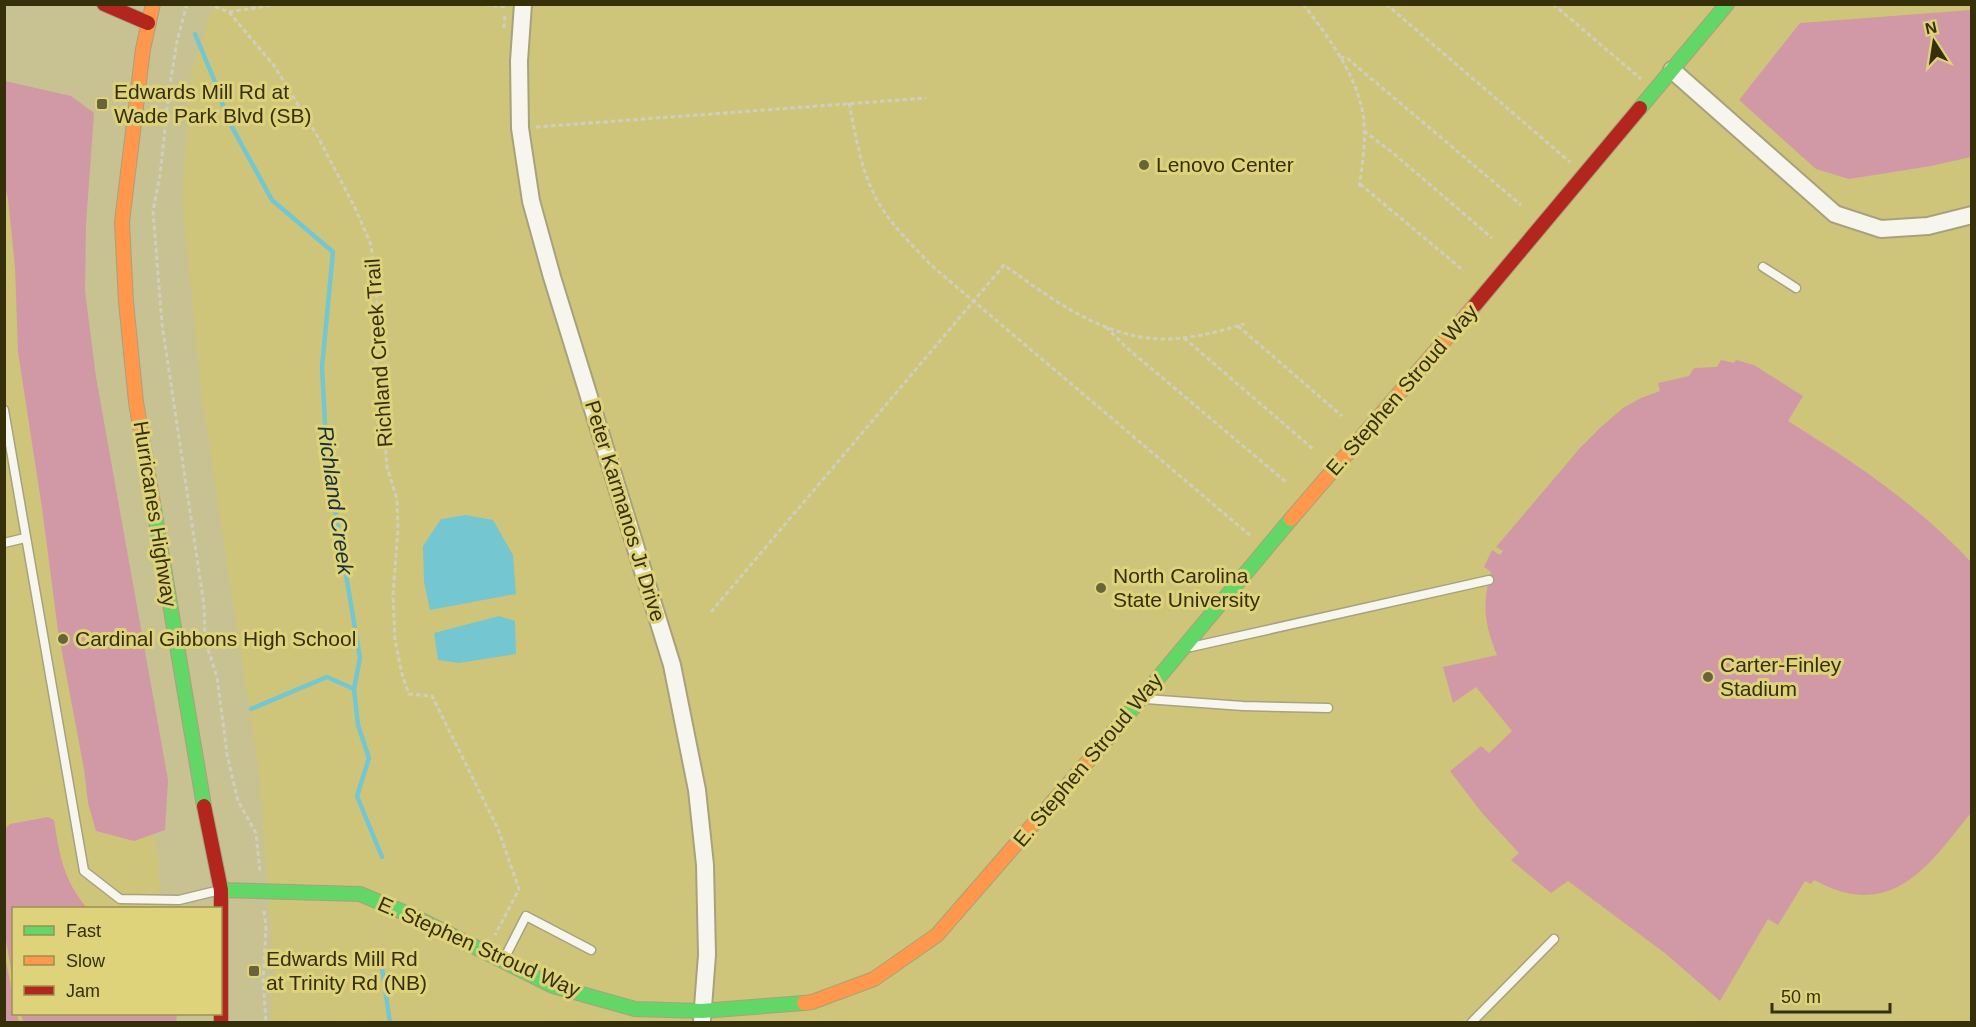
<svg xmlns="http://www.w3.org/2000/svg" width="1976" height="1027" viewBox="0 0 1976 1027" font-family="Arial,sans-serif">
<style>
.built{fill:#cfc57a}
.green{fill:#d099a5}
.water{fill:#74c6d0}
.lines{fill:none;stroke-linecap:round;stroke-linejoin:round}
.stream{stroke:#74c6d0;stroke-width:4.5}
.lane-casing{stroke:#a7a27c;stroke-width:11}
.street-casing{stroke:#a7a27c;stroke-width:20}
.fast-casing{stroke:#a7a27c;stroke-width:16}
.slow-casing{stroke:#a7a27c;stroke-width:16}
.jam-casing{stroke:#a7a27c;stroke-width:16}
.path{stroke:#d0cebe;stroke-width:3;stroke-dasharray:4.5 3;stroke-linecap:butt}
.lane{stroke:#f7f6ee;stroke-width:8}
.street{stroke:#f7f6ee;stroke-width:16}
.fast{stroke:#63d668;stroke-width:14}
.slow{stroke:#ff974d;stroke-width:14}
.jam{stroke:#b3261e;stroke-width:14}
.poi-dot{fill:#686339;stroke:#ded27b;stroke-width:2}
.labels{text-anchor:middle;stroke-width:6;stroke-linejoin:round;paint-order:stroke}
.poi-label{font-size:21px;fill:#35300a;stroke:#ded27b;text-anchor:start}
.street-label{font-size:21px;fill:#35300a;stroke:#ded27b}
.water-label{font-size:22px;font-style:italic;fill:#17313a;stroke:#ded27b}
</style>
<rect width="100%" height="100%" fill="#c8c191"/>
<!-- built -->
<g class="built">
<path d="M 214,4 L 1971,5 L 1971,1022 L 271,1022 L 274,969 L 260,779 L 202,396 L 182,201 L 191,74 Z"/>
<path d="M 5,89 L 83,416 L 159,863 L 160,908 L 14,908 L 14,1014 L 160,1014 L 159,1022 L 5,1022 Z"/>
</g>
<!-- green -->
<g class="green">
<path d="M 1971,10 L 1971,157 L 1931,166 L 1849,179 L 1816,169 L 1739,100 L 1800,23 Z"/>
<path d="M 5,81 L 71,96 L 94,113 L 86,224 L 85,291 L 96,377 L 168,780 L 165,830 L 134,841 L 96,831 L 88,803 L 84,769 L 58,631 L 42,508 L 18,352 L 15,267 L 8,199 L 5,186 Z"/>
<path d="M 1721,360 L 1734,363 L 1736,360 L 1754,365 L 1803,396 L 1788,421 C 1854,462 1918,505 1971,562 L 1971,813 C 1940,850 1908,903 1852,894 C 1838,892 1826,886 1814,880 L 1811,884 L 1805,881 L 1778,925 L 1768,919 L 1720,1001 L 1666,954 L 1568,881 L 1551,893 L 1511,860 L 1519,853 L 1482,813 L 1450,771 L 1481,746 L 1489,753 L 1512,731 L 1476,687 L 1453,703 L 1443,667 L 1497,655 C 1484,623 1482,605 1491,572 L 1484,567 L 1492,550 L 1500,555 L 1503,551 L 1496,547 L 1580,448 L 1601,427 L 1623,408 L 1641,398 L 1660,391 L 1658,383 L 1689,376 L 1694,368 L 1717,367 Z"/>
<path d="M 48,817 L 54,820 C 60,857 63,879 87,908 L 14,908 L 13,981 L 5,935 L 5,829 L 10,824 Z"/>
<path d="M 5,955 L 13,998 L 14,1014 L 17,1014 L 19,1022 L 5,1022 Z"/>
<path d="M 21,1014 L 177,1014 L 176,1022 L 23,1022 Z"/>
</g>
<!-- water -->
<g class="water">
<path d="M 466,515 L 493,520 L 513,555 L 516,594 L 430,610 L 424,582 L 423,546 L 441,519 Z"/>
<path d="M 499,616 L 515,621 L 516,654 L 459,663 L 438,660 L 434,633 Z"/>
</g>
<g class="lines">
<!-- stream -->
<g class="stream">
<path d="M 195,34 L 215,82 L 227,118 L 272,200 L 333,252 L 322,367 L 327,462 L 360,658 L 354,689 L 358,725 L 369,758 L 357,796 L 382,857"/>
<path d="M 251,709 L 327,677 L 354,689"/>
<path d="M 381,962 L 390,1022"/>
</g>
<defs>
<g id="lane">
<path d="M 1763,267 L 1796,288"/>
<path d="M 4,410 L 84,871 L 120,899 L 179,900 L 220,890"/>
<path d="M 4,543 L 25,538"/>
<path d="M 1191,647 L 1489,580"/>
<path d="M 1146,699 L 1243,706 L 1328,708"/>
<path d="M 504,959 L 526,916 L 591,950"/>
<path d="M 1472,1022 L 1554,939"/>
</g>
<g id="street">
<path d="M 523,4 L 519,61 L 520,128 L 531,201 L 552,277 L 672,665 L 697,790 L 705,865 L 707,955 L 702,1020"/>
<path d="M 1672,70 L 1835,214 L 1881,229 L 1928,226 L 1972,215"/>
</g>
<g id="fast">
<path d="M 1640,108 L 1727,4"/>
<path d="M 153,503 L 204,806"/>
<path d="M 1103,744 L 1291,519"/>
<path d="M 221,890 L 360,894 L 413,916 L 553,986 L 635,1009 L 702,1011 L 804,1003"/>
</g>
<g id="slow">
<path d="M 153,503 L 136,402 L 126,302 L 122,222 L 143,49 L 153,4"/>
<path d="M 1291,519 L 1475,305"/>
<path d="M 804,1003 L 812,1002 L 874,979 L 937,935 L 1103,744"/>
</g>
<g id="jam">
<path d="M 104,4 L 148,23"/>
<path d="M 1475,305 L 1640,108"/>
<path d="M 204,806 L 221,890 L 221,1022"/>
</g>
</defs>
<!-- lane casing -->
<use href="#lane" class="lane-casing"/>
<!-- street casing -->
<use href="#street" class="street-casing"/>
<!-- fast casing -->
<use href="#fast" class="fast-casing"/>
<!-- slow casing -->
<use href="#slow" class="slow-casing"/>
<!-- jam casing -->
<use href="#jam" class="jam-casing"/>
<!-- path -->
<g class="path">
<path d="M 187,4 L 177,41 L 169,91 L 160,175 L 153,211 L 162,324 L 204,605 L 205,640 L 217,677 L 227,754 L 238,801 L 256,833 L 260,872"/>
<path d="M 208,4 L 229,12 L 275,67 L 318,137 L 356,210 L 371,245 L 376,285 L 378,328 L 376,365 L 382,403 L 387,467 L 397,499 L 398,529 L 393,594 L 395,640 L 402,674 L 409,694 L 432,696 L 498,829 L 519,889 L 495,935"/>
<path d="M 478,4 L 506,7"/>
<path d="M 1303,4 C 1329,38 1355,72 1363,114 C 1367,139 1362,165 1359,189"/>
<path d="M 1386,4 L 1570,162"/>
<path d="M 1553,4 L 1641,79"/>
<path d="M 229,12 L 279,4"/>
<path d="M 504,28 L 505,14"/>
<path d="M 1340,57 L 1347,58 L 1361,70 L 1521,205"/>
<path d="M 849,103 C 856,137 861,172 878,202 C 892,226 913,246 932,266 L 1252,537"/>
<path d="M 536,127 L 926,98"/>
<path d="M 1364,131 L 1393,153 L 1492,238"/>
<path d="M 1360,184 L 1464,271"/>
<path d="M 1238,326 L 1342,416"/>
<path d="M 1106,327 L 1127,348 L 1286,482"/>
<path d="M 1184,338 L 1313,449"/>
<path d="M 711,612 L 1004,265 C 1050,298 1104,339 1164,339 C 1192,339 1217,332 1244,324"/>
<path d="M 264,911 L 266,928 L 263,980 L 266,1022"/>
</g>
<!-- lane -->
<use href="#lane" class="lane"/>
<!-- street -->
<use href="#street" class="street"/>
<!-- fast -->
<use href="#fast" class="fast"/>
<!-- slow -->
<use href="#slow" class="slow"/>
<!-- jam -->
<use href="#jam" class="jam"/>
</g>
<!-- markers -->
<g class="poi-dot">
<rect x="96" y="98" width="12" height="12" rx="3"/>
<circle cx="1144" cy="165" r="6"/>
<circle cx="1101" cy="588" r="6"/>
<circle cx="63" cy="639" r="6"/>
<circle cx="1708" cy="677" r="6"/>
<rect x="248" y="965" width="12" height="12" rx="3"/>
</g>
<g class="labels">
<!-- poi labels -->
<g class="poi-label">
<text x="114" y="99">Edwards Mill Rd at<tspan x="114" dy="24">Wade Park Blvd (SB)</tspan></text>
<text x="1156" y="172">Lenovo Center</text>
<text x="1113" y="583">North Carolina<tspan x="1113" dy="24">State University</tspan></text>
<text x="75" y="646">Cardinal Gibbons High School</text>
<text x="1720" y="672">Carter-Finley<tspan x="1720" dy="24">Stadium</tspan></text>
<text x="266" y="966">Edwards Mill Rd<tspan x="266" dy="24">at Trinity Rd (NB)</tspan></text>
</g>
<!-- street labels -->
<g class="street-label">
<text transform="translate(379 353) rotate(-94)" y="7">Richland Creek Trail</text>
<text transform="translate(1402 390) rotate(-49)" y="7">E. Stephen Stroud Way</text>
<text transform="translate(625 511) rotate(73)" y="7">Peter Karmanos Jr Drive</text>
<text transform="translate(155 514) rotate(81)" y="7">Hurricanes Highway</text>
<text transform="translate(1088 760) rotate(-50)" y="7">E. Stephen Stroud Way</text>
<text transform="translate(479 947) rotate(24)" y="7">E. Stephen Stroud Way</text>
</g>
<!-- water labels -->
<g class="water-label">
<text transform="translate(336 500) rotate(82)" y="8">Richland Creek</text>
</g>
</g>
<!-- border -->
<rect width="1976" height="1027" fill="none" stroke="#35300a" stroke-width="12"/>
<!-- legend -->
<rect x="12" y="907" width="210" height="108" fill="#ded27b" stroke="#9a914e" stroke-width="1.5"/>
<rect x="24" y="926" width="30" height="9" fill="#63d668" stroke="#9a914e" stroke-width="1.5"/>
<text x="66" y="937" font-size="18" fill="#35300a">Fast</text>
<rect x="24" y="956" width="30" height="9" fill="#ff974d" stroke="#9a914e" stroke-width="1.5"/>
<text x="66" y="967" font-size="18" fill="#35300a">Slow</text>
<rect x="24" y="986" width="30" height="9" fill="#b3261e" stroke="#9a914e" stroke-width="1.5"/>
<text x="66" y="997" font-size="18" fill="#35300a">Jam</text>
<!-- north arrow -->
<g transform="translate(1934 42) rotate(348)" stroke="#ded27b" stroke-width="4.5" paint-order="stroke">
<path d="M0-4.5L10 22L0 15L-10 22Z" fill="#35300a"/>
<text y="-9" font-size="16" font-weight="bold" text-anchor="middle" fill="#35300a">N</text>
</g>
<!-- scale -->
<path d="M1772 1003v9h118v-9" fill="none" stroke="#35300a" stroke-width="3"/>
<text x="1781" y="1003" font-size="18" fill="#35300a" stroke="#ded27b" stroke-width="4.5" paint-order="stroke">50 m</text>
</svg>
